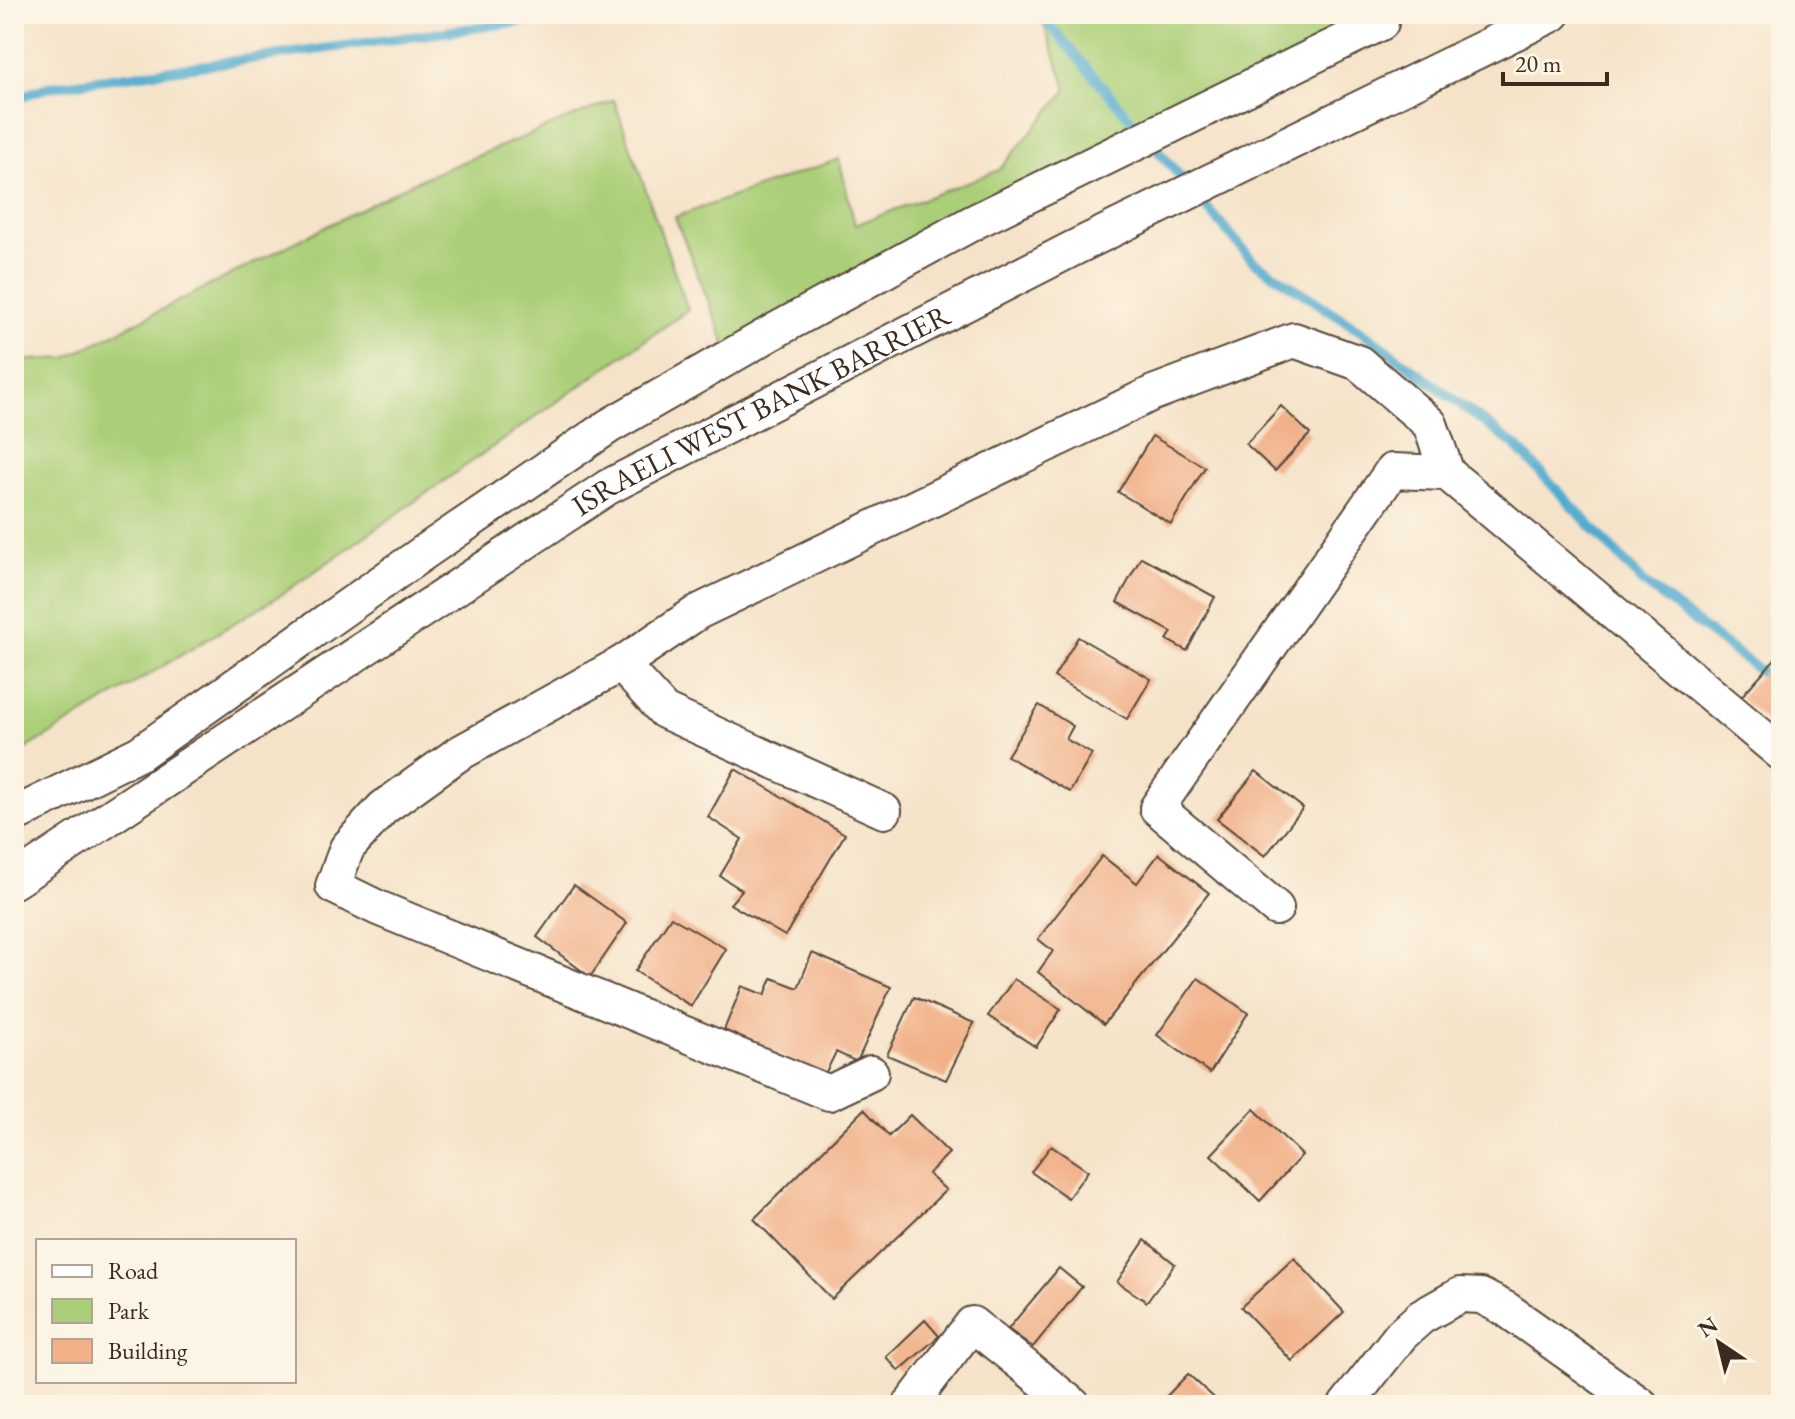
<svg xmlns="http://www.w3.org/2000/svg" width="1795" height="1419" viewBox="0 0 1795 1419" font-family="'EB Garamond',serif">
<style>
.green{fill:#abcf78;stroke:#737c4b;stroke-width:2}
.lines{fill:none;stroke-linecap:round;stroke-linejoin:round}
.stream{stroke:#51abcf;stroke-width:10}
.building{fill:#f1b088}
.minor-casing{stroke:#574638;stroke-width:38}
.minor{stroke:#fff;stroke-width:34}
.labels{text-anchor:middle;stroke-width:6;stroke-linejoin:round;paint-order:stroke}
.street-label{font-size:30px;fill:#3b2a1e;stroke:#fcf5e5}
</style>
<rect width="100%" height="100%" fill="#fcf5e5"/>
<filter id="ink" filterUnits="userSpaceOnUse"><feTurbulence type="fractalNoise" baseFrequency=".0125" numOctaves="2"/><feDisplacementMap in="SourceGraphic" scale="16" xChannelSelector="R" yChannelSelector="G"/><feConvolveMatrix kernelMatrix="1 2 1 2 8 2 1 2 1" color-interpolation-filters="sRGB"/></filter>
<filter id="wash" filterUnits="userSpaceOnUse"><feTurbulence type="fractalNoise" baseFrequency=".006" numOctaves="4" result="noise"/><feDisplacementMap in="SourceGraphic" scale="32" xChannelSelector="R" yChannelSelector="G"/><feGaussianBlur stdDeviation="1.8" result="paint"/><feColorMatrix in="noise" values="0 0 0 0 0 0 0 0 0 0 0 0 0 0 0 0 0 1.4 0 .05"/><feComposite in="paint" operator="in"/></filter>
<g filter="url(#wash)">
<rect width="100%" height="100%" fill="#f5e3c9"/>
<!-- green -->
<g class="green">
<path d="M 1040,14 L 1332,14 L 1339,36 L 727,348 L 675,217 L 839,159 L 855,225 L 999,170 L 1067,90 Z"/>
<path d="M 614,100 L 688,310 L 284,593 L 14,756 L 14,361 L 66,358 L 416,181 Z"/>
</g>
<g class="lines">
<!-- stream -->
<g class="stream">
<path d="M 1040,14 L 1253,261 L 1367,335 L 1516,446 L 1644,583 L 1781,687"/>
<path d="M 14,99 L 48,87 L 575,14"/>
</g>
</g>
<g id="blocks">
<!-- building -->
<g class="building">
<path d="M 1281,406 L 1310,434 L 1275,471 L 1246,444 Z"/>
<path d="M 1152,436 L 1205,467 L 1171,524 L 1118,492 Z"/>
<path d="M 1141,557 L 1215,597 L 1187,651 L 1167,640 L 1172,632 L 1117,602 Z"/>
<path d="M 1078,637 L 1151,679 L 1127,719 L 1054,677 Z"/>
<path d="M 1781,652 L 1781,735 L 1740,698 Z"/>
<path d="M 1039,705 L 1073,726 L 1066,739 L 1092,754 L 1070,792 L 1007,756 Z"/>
<path d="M 735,769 L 845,834 L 785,936 L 730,904 L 742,890 L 720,876 L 742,839 L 708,817 Z"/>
<path d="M 1256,771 L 1303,808 L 1265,856 L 1217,819 Z"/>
<path d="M 1159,854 L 1209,893 L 1104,1024 L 1038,972 L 1053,951 L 1038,939 L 1102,856 L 1137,883 Z"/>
<path d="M 574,885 L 627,923 L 590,977 L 537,937 Z"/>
<path d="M 671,917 L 726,949 L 691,1006 L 635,971 Z"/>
<path d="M 812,953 L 891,987 L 857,1062 L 836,1052 L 824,1076 L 724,1030 L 742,986 L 765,995 L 772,978 L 798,988 Z"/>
<path d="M 1198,978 L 1248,1013 L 1210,1073 L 1157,1035 Z"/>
<path d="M 1014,979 L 1061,1009 L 1036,1047 L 988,1016 Z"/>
<path d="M 914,997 L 974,1023 L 946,1080 L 887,1055 Z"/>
<path d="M 864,1109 L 889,1136 L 910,1115 L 949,1153 L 928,1174 L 946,1190 L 832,1299 L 754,1219 Z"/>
<path d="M 1254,1109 L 1302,1155 L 1260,1201 L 1211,1155 Z"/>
<path d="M 1051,1146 L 1088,1171 L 1068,1198 L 1031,1172 Z"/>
<path d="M 1145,1240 L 1175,1264 L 1147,1302 L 1117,1282 Z"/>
<path d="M 1294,1258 L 1344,1312 L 1292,1361 L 1241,1307 Z"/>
<path d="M 1059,1268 L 1082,1287 L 1033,1347 L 1008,1329 Z"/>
<path d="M 925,1320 L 939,1336 L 899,1371 L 886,1357 Z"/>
<path d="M 1188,1374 L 1222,1405 L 1158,1405 Z"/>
</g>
</g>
</g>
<g filter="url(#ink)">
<use href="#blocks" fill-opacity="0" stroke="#574638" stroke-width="2"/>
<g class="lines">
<defs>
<g id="minor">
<path d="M 621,664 L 664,711 L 884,811"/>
<path d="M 14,815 L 140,753 L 426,551 L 609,426 L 778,329 L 974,222 L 1381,23 L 1378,14"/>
<path id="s1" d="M 14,881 L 608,487 L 1074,248 L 1553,14"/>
<path d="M 1276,908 L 1157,808 L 1392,471 L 1447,473 L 1781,753"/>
<path d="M 871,1073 L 829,1093 L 378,908 L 333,886 L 347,848 L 383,808 L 458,754 L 621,664 L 698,612 L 1153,393 L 1294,340 L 1359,363 L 1430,424 L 1447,473"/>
<path d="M 910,1405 L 972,1324 L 1073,1405"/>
<path d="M 1346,1405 L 1401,1335 L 1421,1317 L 1460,1295 L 1481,1296 L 1506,1309 L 1641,1405"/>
</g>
</defs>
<!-- minor casing -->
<use href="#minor" class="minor-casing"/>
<!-- minor -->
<use href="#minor" class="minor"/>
</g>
</g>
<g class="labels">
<!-- street labels -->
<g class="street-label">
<text dy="10" stroke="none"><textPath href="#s1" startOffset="884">ISRAELI WEST BANK BARRIER</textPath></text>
</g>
</g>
<!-- margin -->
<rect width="1795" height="1419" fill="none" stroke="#fcf5e5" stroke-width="48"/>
<!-- legend -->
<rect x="36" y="1239" width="260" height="144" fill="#fcf5e5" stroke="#afa495" stroke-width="2"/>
<rect x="52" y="1265" width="40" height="12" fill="#ffffff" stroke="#afa495" stroke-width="2"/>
<text x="108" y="1279" font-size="24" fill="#3b2a1e">Road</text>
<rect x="52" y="1299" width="40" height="24" fill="#abcf78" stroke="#afa495" stroke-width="2"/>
<text x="108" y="1319" font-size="24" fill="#3b2a1e">Park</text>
<rect x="52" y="1339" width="40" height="24" fill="#f1b088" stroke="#afa495" stroke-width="2"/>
<text x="108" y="1359" font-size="24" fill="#3b2a1e">Building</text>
<!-- north arrow -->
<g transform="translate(1719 1343) rotate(325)" stroke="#fcf5e5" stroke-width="6" paint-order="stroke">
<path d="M0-6L14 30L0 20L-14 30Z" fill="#3b2a1e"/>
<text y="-12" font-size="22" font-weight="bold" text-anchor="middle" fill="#3b2a1e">N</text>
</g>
<!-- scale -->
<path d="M1503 72v12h104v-12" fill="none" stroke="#3b2a1e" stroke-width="4"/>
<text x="1515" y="72" font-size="24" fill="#3b2a1e" stroke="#fcf5e5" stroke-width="6" paint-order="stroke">20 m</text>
</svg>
